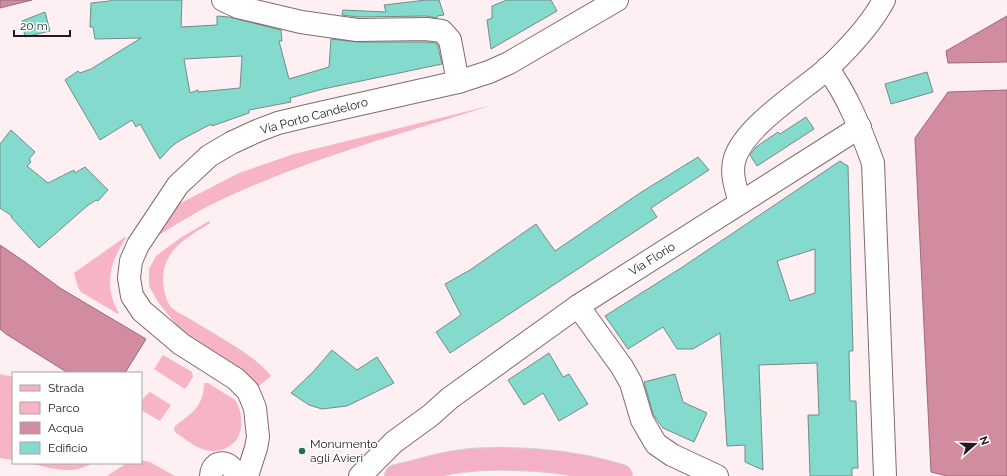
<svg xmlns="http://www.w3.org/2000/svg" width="1007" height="476" viewBox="0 0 1007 476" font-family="Raleway,sans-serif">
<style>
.green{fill:#f7b4c5}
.water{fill:#d18c9f;stroke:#9c6a78}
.building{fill:#83dacd;stroke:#748c88;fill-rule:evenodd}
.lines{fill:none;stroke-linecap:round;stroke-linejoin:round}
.minor-casing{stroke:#806b70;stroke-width:24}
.major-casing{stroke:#d3d1d2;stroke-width:24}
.minor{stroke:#fff;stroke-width:22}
.major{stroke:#f4b1c5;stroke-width:22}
.poi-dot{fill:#236b62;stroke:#fff;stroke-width:1.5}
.labels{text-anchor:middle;stroke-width:3;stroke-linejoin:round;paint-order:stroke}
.street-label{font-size:12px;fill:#221a1c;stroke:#fff}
.poi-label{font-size:12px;fill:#221a1c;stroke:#fff;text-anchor:start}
</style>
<rect width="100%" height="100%" fill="#feeff3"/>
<!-- green -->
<g class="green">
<path d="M 493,105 C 403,133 311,158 225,198 C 200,209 177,224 154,238 L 173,207 L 239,173 L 294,154 Z"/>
<path d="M 209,221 L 210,223 C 188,237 164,249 163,278 C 163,286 165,300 171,307 C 176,312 185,316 192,320 C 215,335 254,354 271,376 L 255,389 L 183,333 L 158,302 L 149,286 L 149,269 L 156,256 L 180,238 Z"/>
<path d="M 125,237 L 126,238 C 110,262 103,286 119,313 L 118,314 L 81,292 L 78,287 L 74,273 Z"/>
<path d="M 163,355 L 192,372 L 193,377 L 185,389 L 154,369 Z"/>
<path d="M 0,374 L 13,377 L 13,460 L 0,458 Z"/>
<path d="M 204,383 L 208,383 L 235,400 C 242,409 244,429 237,439 C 232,446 221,452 212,451 C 199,451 187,440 176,433 L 174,430 L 175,426 C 192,413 204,406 204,383 Z"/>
<path d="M 150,392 L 171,405 L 160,421 L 141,410 C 141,401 142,398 150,392 Z"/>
<path d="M 141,460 L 150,462 L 175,476 L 107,476 L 127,463 L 141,463 Z"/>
<path d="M 28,463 L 93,463 C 70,476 52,468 28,463 Z"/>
</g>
<!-- water -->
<g class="water">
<path d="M 0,0 L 32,0 L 0,8 Z"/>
<path d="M 1007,16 L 1007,62 L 948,63 L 946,51 Z"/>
<path d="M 1007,90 L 1007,476 L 947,476 L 931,472 L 915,138 L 948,92 Z"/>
<path d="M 0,245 L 25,262 L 60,288 L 146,339 L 125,373 L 68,373 L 6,334 L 0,329 Z"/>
</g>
<!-- building -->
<g class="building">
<path d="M 110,0 L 182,0 L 181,27 L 217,25 L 217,16 L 229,17 L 281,30 L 282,41 L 279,41 L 289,79 L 329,67 L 331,39 L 357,42 L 425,42 L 436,43 L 438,46 L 442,64 L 323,89 L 290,98 L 291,102 L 249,110 L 249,113 L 212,126 L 211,124 L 179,141 L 171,147 L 160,159 L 140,124 L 136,127 L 132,120 L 100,140 L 65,80 L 78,71 L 80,73 L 91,69 L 141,38 L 95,39 L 93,27 L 90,27 L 91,3 L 110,1 ZM 242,56 L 240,88 L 198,92 L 198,90 L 190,93 L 184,59 Z"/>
<path d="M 426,0 L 439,0 L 444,15 L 437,16 L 437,18 L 426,16 L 358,17 L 342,15 L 343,10 L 386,12 L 384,5 Z"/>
<path d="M 507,0 L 551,0 L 557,11 L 491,49 L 487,20 L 492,18 L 492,6 Z"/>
<path d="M 45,12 L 50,31 L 25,37 L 22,21 Z"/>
<path d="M 927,72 L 933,92 L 891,104 L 885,84 Z"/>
<path d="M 806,117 L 814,129 L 757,166 L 750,155 L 756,147 L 778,132 L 780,134 Z"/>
<path d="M 11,130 L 35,152 L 29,159 L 31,162 L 27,166 L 48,183 L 74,170 L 75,173 L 85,167 L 108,190 L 98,201 L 96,200 L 87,206 L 39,248 L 11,217 L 12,216 L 0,208 L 0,144 Z"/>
<path d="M 698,157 L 709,170 L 651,208 L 657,217 L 450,353 L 436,332 L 461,315 L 445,284 L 470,270 L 536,224 L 555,251 L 640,193 Z"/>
<path d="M 840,161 L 848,166 L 853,351 L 849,351 L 850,401 L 856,401 L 858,468 L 852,468 L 852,476 L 810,476 L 808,415 L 819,415 L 817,363 L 759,365 L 763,470 L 745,462 L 745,445 L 727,446 L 720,333 L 693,349 L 677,349 L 663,327 L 628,349 L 605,316 L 681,268 ZM 815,249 L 815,293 L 790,301 L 777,261 Z"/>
<path d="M 332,350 L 357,370 L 377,357 L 394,383 L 347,406 L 322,409 L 309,405 L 291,393 L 313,372 Z"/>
<path d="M 549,353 L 563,377 L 569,374 L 588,404 L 559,421 L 543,393 L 524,405 L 508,380 Z"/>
<path d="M 675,374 L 683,402 L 707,413 L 694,442 L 663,428 L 653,414 L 644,382 Z"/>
</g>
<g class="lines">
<defs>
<g id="minor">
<path d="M 223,0 L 238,7 L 301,22 L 357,30 L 426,29 L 442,31 L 450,40 L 458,82"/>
<path d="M 827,68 C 848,96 861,130 873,163 L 885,476"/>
<path d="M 740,203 C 736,188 730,173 735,158 C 745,126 802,91 828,68 C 849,48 871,25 884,0"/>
<path d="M 578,306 L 622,367 L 631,383 L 642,420 L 656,444 L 672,455 L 717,476"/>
<path d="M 211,476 C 212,458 232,460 236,476"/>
<path d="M 247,476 L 256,448 L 258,437 L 255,408 L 248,391 L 236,379 L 181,344 L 142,311 L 132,296 L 129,278 L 131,261 L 138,245 L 178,185 L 209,156 L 231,143 L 257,131 L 278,123 L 307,116 L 458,82 L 489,72 L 509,63 L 617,0"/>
<path d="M 360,476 L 394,442 L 431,415 L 450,398 L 578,306 L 860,127"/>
</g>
<path id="major" d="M 396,476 C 415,472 435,465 455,462 C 505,455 573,460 621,476"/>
</defs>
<!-- minor casing -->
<use href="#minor" class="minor-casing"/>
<!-- major casing -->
<use href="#major" class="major-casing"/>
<!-- minor -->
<use href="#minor" class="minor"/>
<!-- major -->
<use href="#major" class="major"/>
</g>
<!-- markers -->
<circle class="poi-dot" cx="302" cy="451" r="4"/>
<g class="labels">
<!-- street labels -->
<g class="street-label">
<text transform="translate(314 116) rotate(-15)" y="4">Via Porto Candeloro</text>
<text transform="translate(652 259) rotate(-32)" y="4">Via Florio</text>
</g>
<!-- poi labels -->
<g class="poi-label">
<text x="310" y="448">Monumento<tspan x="310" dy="14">agli Avieri</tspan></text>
</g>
</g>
<!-- legend -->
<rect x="12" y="372" width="130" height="92" fill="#ffffff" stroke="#a7a3a4"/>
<rect x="20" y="385" width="20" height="6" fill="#f4b1c5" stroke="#a7a3a4"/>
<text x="48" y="392" font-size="12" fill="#221a1c">Strada</text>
<rect x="20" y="402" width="20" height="12" fill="#f7b4c5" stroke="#a7a3a4"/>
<text x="48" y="412" font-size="12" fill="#221a1c">Parco</text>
<rect x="20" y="422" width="20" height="12" fill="#d18c9f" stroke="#a7a3a4"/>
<text x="48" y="432" font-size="12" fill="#221a1c">Acqua</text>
<rect x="20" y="442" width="20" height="12" fill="#83dacd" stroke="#a7a3a4"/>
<text x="48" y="452" font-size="12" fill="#221a1c">Edificio</text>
<!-- north arrow -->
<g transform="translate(975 444) rotate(70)" stroke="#ffffff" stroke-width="3" paint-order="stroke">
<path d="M0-3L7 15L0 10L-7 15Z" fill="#221a1c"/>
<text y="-6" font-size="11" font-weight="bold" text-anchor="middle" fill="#221a1c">N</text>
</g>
<!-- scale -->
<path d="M14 30v6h56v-6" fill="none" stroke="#221a1c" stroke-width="2"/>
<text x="20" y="30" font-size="12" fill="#221a1c" stroke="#ffffff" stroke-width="3" paint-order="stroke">20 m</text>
</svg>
